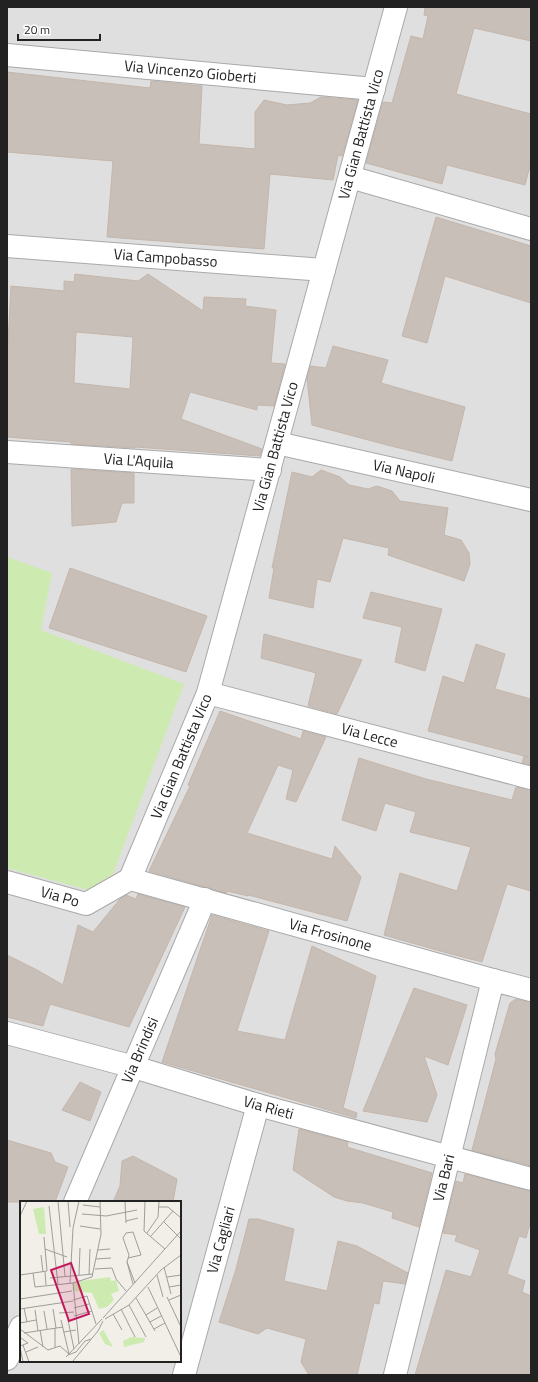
<svg xmlns="http://www.w3.org/2000/svg" width="538" height="1382" viewBox="0 0 538 1382" font-family="'Titillium Web',sans-serif">
<style>
.residential{fill:#e0dfdf;fill-rule:evenodd}
.grass{fill:#cdebb0}
.building{fill:#c7bfb8;stroke:#c4b6ab;fill-rule:evenodd}
.lines{fill:none;stroke-linecap:round;stroke-linejoin:round}
.minor-casing{stroke:#a9a9a9;stroke-width:24}
.minor{stroke:#fff;stroke-width:22}
.labels{text-anchor:middle;stroke-width:4;stroke-linejoin:round;paint-order:stroke}
.street-label{font-size:15px;fill:#222;stroke:#fff}
.inset-road{fill:none;stroke:#9f9d99;stroke-width:1}
.view{fill:#c2185b;fill-opacity:0.15;stroke:#c2185b;stroke-width:2}
.inset-edge{fill:none;stroke:#222;stroke-width:2}
</style>
<rect width="100%" height="100%" fill="#f2efe9"/>
<!-- residential -->
<path class="residential" d="M 7,7 L 531,7 L 531,1375 L 7,1375 ZM 21,1202 L 180,1202 L 180,1361 L 21,1361 Z"/>
<!-- grass -->
<path class="grass" d="M 7,557 L 52,573 L 41,630 L 184,684 L 113,874 L 88,890 L 7,868 Z"/>
<!-- building -->
<g class="building">
<path d="M 425,7 L 531,7 L 531,41 L 474,28 L 456,94 L 531,114 L 531,162 L 525,185 L 447,165 L 442,184 L 366,163 L 383,102 L 392,103 L 411,36 L 423,39 L 428,16 L 424,15 Z"/>
<path d="M 7,72 L 150,88 L 151,81 L 202,86 L 199,144 L 255,149 L 255,112 L 264,100 L 287,105 L 310,103 L 321,97 L 358,100 L 342,156 L 338,155 L 333,180 L 270,174 L 264,249 L 107,237 L 113,161 L 7,152 Z"/>
<path d="M 436,217 L 531,246 L 531,303 L 445,276 L 427,343 L 402,336 Z"/>
<path d="M 75,274 L 138,281 L 148,274 L 203,311 L 204,297 L 246,299 L 245,306 L 276,310 L 271,363 L 285,364 L 274,406 L 257,405 L 257,410 L 190,392 L 181,419 L 262,449 L 260,456 L 135,447 L 135,448 L 71,444 L 71,442 L 7,437 L 7,343 L 8,343 L 11,286 L 64,291 L 64,281 L 74,282 ZM 76,332 L 133,337 L 130,389 L 74,383 Z"/>
<path d="M 333,346 L 388,360 L 381,383 L 465,407 L 452,461 L 387,445 L 312,425 L 307,379 L 310,366 L 326,368 Z"/>
<path d="M 71,469 L 134,473 L 134,503 L 122,503 L 116,522 L 72,526 Z"/>
<path d="M 321,470 L 340,477 L 349,485 L 368,489 L 377,486 L 392,491 L 400,501 L 448,508 L 444,535 L 461,540 L 469,553 L 470,564 L 464,581 L 388,555 L 389,548 L 343,538 L 330,582 L 317,579 L 313,608 L 269,598 L 274,568 L 272,568 L 292,472 L 312,477 Z"/>
<path d="M 70,568 L 207,616 L 186,672 L 49,628 Z"/>
<path d="M 371,592 L 442,609 L 425,671 L 395,662 L 402,627 L 363,618 Z"/>
<path d="M 264,634 L 362,660 L 337,714 L 308,706 L 316,673 L 261,658 Z"/>
<path d="M 476,644 L 505,654 L 495,689 L 531,699 L 531,765 L 522,763 L 524,756 L 528,757 L 428,731 L 443,676 L 464,683 Z"/>
<path d="M 220,711 L 301,739 L 303,731 L 326,737 L 296,802 L 286,799 L 293,770 L 278,765 L 247,833 L 332,859 L 335,846 L 361,877 L 347,921 L 248,895 L 248,896 L 227,891 L 226,893 L 149,871 L 190,786 L 188,785 Z"/>
<path d="M 359,758 L 426,779 L 512,800 L 516,787 L 531,790 L 531,891 L 507,884 L 482,962 L 447,953 L 384,935 L 400,873 L 457,891 L 471,847 L 410,832 L 416,812 L 385,803 L 376,831 L 342,820 Z"/>
<path d="M 138,894 L 185,907 L 129,1027 L 50,1004 L 43,1026 L 7,1017 L 7,955 L 37,970 L 63,985 L 78,925 L 93,932 L 120,899 L 126,895 L 136,899 Z"/>
<path d="M 212,915 L 269,931 L 237,1031 L 285,1040 L 312,946 L 376,976 L 343,1108 L 357,1113 L 356,1118 L 162,1062 Z"/>
<path d="M 414,988 L 467,1005 L 448,1065 L 424,1056 L 437,1095 L 427,1122 L 363,1111 Z"/>
<path d="M 516,999 L 531,1002 L 531,1166 L 472,1150 L 496,1059 L 495,1054 L 510,1003 Z"/>
<path d="M 80,1082 L 101,1092 L 90,1121 L 62,1110 Z"/>
<path d="M 299,1129 L 348,1142 L 347,1147 L 432,1173 L 419,1227 L 392,1218 L 393,1212 L 363,1203 L 347,1201 L 334,1197 L 293,1170 Z"/>
<path d="M 7,1140 L 51,1153 L 55,1162 L 68,1167 L 55,1202 L 7,1202 Z"/>
<path d="M 133,1156 L 177,1179 L 173,1202 L 113,1202 L 120,1186 L 122,1161 Z"/>
<path d="M 465,1174 L 531,1191 L 531,1219 L 526,1238 L 519,1236 L 507,1274 L 525,1281 L 522,1292 L 531,1296 L 531,1375 L 415,1375 L 446,1270 L 471,1277 L 480,1250 L 455,1241 L 457,1235 L 443,1233 L 456,1181 L 463,1183 Z"/>
<path d="M 249,1219 L 258,1219 L 294,1229 L 284,1281 L 327,1291 L 338,1241 L 357,1246 L 408,1273 L 405,1284 L 383,1281 L 379,1304 L 374,1303 L 357,1375 L 309,1375 L 301,1362 L 306,1339 L 267,1328 L 258,1334 L 219,1322 L 236,1269 Z"/>
</g>
<g class="lines">
<defs>
<g id="minor">
<path id="s1" d="M 7,55 L 374,89"/>
<path d="M 350,177 L 531,229"/>
<path id="s2" d="M 7,246 L 324,270"/>
<path id="s3" d="M 277,443 L 531,500"/>
<path id="s4" d="M 7,452 L 270,470"/>
<path id="s5" d="M 208,693 L 531,778"/>
<path id="s6" d="M 130,879 L 208,693 L 396,7"/>
<path id="s7" d="M 130,879 L 493,980 L 531,990"/>
<path id="s8" d="M 7,882 L 86,904 L 130,879"/>
<path id="s9" d="M 7,1033 L 134,1067 L 258,1105 L 531,1179"/>
<path id="s10" d="M 75,1202 L 205,899"/>
<path d="M 7,1359 L 21,1327"/>
<path id="s11" d="M 184,1375 L 258,1105"/>
<path id="s12" d="M 395,1375 L 493,980"/>
</g>
</defs>
<!-- minor casing -->
<use href="#minor" class="minor-casing"/>
<!-- minor -->
<use href="#minor" class="minor"/>
</g>
<g class="labels">
<!-- street labels -->
<g class="street-label">
<text dy="5" stroke="none"><textPath href="#s1" startOffset="184">Via Vincenzo Gioberti</textPath></text>
<text dy="5" stroke="none"><textPath href="#s6" startOffset="781">Via Gian Battista Vico</textPath></text>
<text dy="5" stroke="none"><textPath href="#s2" startOffset="159">Via Campobasso</textPath></text>
<text dy="5" stroke="none"><textPath href="#s6" startOffset="457">Via Gian Battista Vico</textPath></text>
<text dy="5" stroke="none"><textPath href="#s4" startOffset="132">Via L'Aquila</textPath></text>
<text dy="5" stroke="none"><textPath href="#s3" startOffset="130">Via Napoli</textPath></text>
<text dy="5" stroke="none"><textPath href="#s5" startOffset="167">Via Lecce</textPath></text>
<text dy="5" stroke="none"><textPath href="#s6" startOffset="133">Via Gian Battista Vico</textPath></text>
<text dy="5" stroke="none"><textPath href="#s8" startOffset="55">Via Po</textPath></text>
<text dy="5" stroke="none"><textPath href="#s7" startOffset="208">Via Frosinone</textPath></text>
<text dy="5" stroke="none"><textPath href="#s10" startOffset="165">Via Brindisi</textPath></text>
<text dy="5" stroke="none"><textPath href="#s9" startOffset="272">Via Rieti</textPath></text>
<text dy="5" stroke="none"><textPath href="#s12" startOffset="203">Via Bari</textPath></text>
<text dy="5" stroke="none"><textPath href="#s11" startOffset="140">Via Cagliari</textPath></text>
</g>
</g>
<!-- overview -->
<g transform="translate(20 1201)">
<rect width="161" height="161" fill="#f2efe9"/>
<path d="M 24,6 L 26,33 L 19,33 L 13,8 ZM 90,76 L 91,80 L 96,79 L 99,90 L 91,93 L 94,99 L 87,106 L 79,108 L 72,92 L 53,90 L 54,81 ZM 84,129 L 85,132 L 93,146 L 85,143 L 79,132 ZM 111,136 L 125,137 L 124,141 L 104,146 L 103,140 Z" fill="#cdebb0"/>
<path class="inset-road" d="M 38,0 L 45,75M 48,0 L 50,26M 105,0 L 106,22M 125,0 L 124,30 L 145,48M 63,4 L 80,6M 29,5 L 38,83M 139,6 L 148,6 L 161,17M 62,13 L 86,15 L 117,9M 0,15 L 7,0M 106,20 L 118,17M 144,21 L 161,38M 60,25 L 80,28M 127,32 L 138,16 L 139,0M 131,35 L 153,10M 25,48 L 47,56M 78,49 L 90,48M 21,54 L 23,71M 108,57 L 121,54 L 113,31 L 106,32 L 103,37 L 109,54 L 107,61 L 115,82M 76,58 L 91,57M 107,61 L 113,83M 144,66 L 151,93M 75,68 L 92,67 L 96,78 L 106,90M 25,71 L 26,84M 13,72 L 15,86 L 53,82 L 72,76 L 81,33 L 80,0M 0,74 L 27,70 L 24,36M 59,74 L 60,47M 69,74 L 70,48M 137,74 L 143,96M 147,76 L 161,74M 30,77 L 73,73M 50,82 L 53,27 L 59,0M 53,82 L 59,143M 128,86 L 161,156M 149,86 L 161,84M 147,96 L 161,126M 116,97 L 135,130M 0,98 L 52,90M 53,99 L 67,95 L 76,123M 149,99 L 161,94M 109,104 L 126,136M 4,107 L 7,121M 54,107 L 69,103M 0,108 L 53,100M 33,108 L 36,127M 101,108 L 115,136M 15,109 L 18,130M 24,110 L 27,128M 39,112 L 54,111M 93,113 L 102,129M 126,114 L 137,107M 54,115 L 72,110M 83,117 L 161,30M 85,118 L 109,104 L 141,69 L 161,54M 41,119 L 49,153M 48,119 L 54,148M 130,121 L 141,115M 0,122 L 16,119M 35,127 L 35,146M 0,128 L 28,149 L 40,145 L 49,153M 134,128 L 145,122M 20,129 L 23,146M 44,131 L 56,129M 4,132 L 43,126M 3,144 L 9,161M 0,145 L 8,142 L 1,137M 0,146 L 3,161M 6,151 L 18,146M 48,154 L 56,151 L 65,140 L 71,138M 46,156 L 82,118M 53,160 L 78,130 L 83,120"/>
<path class="view" d="M 51,62 L 69,113 L 49,120 L 31,69 Z"/>
<rect width="161" height="161" class="inset-edge"/>
</g>
<!-- border -->
<rect width="538" height="1382" fill="none" stroke="#222222" stroke-width="16"/>
<!-- scale -->
<path d="M18 34v6h82v-6" fill="none" stroke="#222222" stroke-width="2"/>
<text x="24" y="34" font-size="12" fill="#222222" stroke="#ffffff" stroke-width="3" paint-order="stroke">20 m</text>
</svg>
